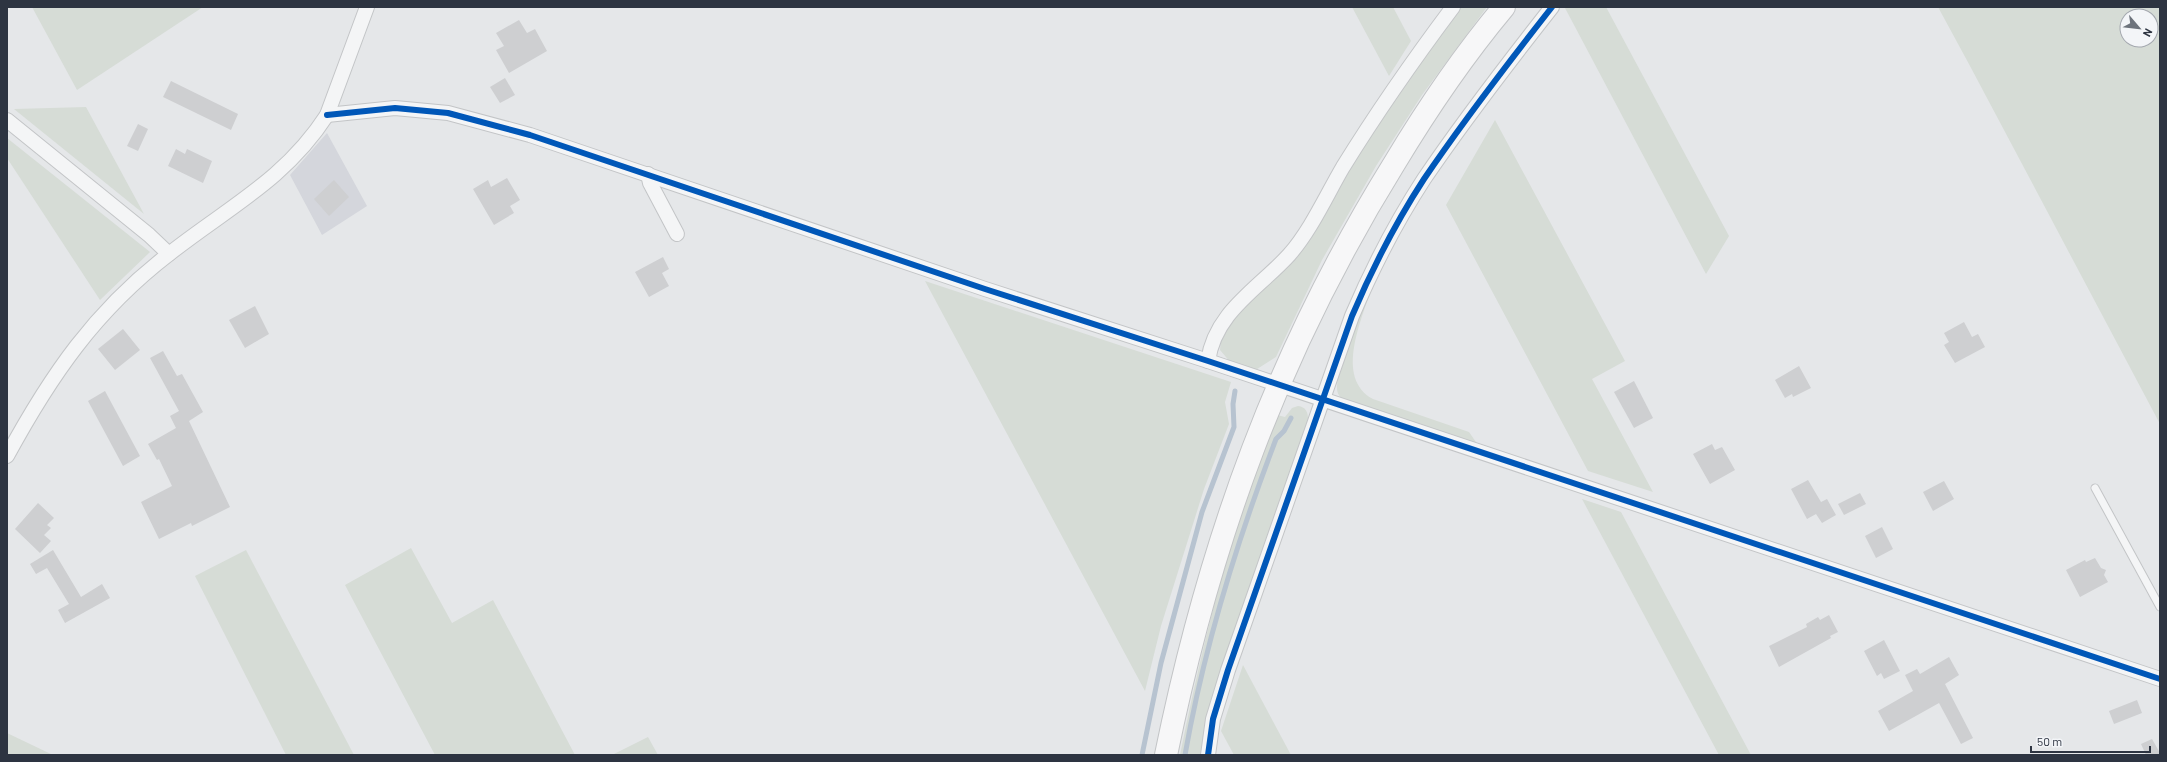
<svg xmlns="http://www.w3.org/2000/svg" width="2167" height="762" viewBox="0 0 2167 762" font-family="Barlow,sans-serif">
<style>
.built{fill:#d4d6dc}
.green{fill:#d6dcd6;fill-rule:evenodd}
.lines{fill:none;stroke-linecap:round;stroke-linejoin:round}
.stream{stroke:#b7c3d0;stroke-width:5}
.building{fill:#cecfd1}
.service-casing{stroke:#c3c5c7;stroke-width:9}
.minor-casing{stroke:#c3c5c7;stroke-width:16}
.primary-casing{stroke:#c2c4c6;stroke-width:24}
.service{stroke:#f4f5f6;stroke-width:7}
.minor{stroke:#f4f5f6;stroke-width:14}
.primary{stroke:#f7f7f8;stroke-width:22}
.cycleway-casing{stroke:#f3f5f8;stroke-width:8}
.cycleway{stroke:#0057b8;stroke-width:6}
</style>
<rect width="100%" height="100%" fill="#e5e7e9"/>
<!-- built -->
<path class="built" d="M 327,133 L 367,206 L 322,235 L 290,175 Z"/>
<!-- green -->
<g class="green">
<path d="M 32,7 L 203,7 L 77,90 Z"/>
<path d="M 1352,7 L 1393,7 L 1411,41 L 1389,76 Z"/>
<path d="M 1459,7 L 1487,7 L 1422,95 L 1376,166 L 1322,260 L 1276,357 L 1254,371 L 1231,363 L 1220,350 L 1221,338 L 1231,320 L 1350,164 Z"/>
<path d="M 1566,7 L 1606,7 L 1729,236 L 1706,274 L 1565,8 Z"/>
<path d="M 1938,7 L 2160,7 L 2160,424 L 1970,66 ZM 2127,16 L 2151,16 L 2151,40 L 2127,40 Z"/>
<path d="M 86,107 L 144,214 L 14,109 Z"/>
<path d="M 1495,120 L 1625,361 L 1592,379 L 1653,492 L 1588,471 L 1446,205 Z"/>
<path d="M 7,138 L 150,252 L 100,300 L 7,158 Z"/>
<path d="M 925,281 L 1231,382 L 1225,402 L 1229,424 L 1204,489 L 1161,626 L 1145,691 Z"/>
<path d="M 1372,287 C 1362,319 1334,378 1373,399 L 1469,432 L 1478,445 L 1344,401 C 1340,397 1337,394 1337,388 C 1337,364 1362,311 1372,287 Z"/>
<path d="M 1298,406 C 1309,407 1309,418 1307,426 L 1203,755 L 1180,755 C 1203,641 1232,523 1277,415 L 1285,417 L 1292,408 Z"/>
<path d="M 1582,499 L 1621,512 L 1751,755 L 1719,755 Z"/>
<path d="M 411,548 L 452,623 L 493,600 L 575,755 L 435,755 L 345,585 Z"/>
<path d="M 246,550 L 354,755 L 286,755 L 195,576 Z"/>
<path d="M 1243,665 L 1291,755 L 1234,755 L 1221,731 Z"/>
<path d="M 7,733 L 53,755 L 7,755 Z"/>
<path d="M 648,737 L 658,755 L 612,755 Z"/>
</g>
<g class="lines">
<!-- stream -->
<g class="stream">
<path d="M 1142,755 L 1161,663 L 1202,512 L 1234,427 L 1233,404 L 1235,391"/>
<path d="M 1185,755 C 1204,647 1237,541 1276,439 L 1284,431 L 1291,418"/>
</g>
</g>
<!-- building -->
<g class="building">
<path d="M 519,20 L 527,33 L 535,29 L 547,51 L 509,73 L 496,50 L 504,46 L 496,33 Z"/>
<path d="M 505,78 L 515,95 L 500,103 L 490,87 Z"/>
<path d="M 171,81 L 238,114 L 231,130 L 163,97 Z"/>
<path d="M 138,124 L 148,129 L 138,151 L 127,146 Z"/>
<path d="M 176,149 L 185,154 L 187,149 L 212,161 L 203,183 L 168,166 Z"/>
<path d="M 507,178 L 520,200 L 510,206 L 514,213 L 494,225 L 473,189 L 488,180 L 491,187 Z"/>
<path d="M 334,180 L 349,197 L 329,216 L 314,199 Z"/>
<path d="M 663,257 L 669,269 L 662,273 L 669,286 L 649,297 L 635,272 Z"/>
<path d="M 255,306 L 269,334 L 245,348 L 229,320 Z"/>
<path d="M 1964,322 L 1972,337 L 1978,334 L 1985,347 L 1955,363 L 1944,345 L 1949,342 L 1944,333 Z"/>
<path d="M 123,329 L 140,350 L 115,370 L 98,349 Z"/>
<path d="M 163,351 L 177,376 L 182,374 L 203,412 L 189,421 L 230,507 L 192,526 L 191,523 L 159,539 L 141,502 L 172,486 L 159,459 L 157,460 L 148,444 L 176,428 L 170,416 L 179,411 L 150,358 Z"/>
<path d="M 1799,366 L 1811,388 L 1793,397 L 1792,394 L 1785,398 L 1775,380 Z"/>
<path d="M 1634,381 L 1653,418 L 1634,428 L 1614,392 Z"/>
<path d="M 105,391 L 140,456 L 123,466 L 88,401 Z"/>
<path d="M 1712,444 L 1715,450 L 1722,447 L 1735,470 L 1710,484 L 1693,454 Z"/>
<path d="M 1808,480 L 1821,502 L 1827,499 L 1836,515 L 1822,523 L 1816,514 L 1807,519 L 1791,489 Z"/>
<path d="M 1944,481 L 1954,499 L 1933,511 L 1923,492 Z"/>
<path d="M 1860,493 L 1866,504 L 1844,515 L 1838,504 Z"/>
<path d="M 38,503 L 54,518 L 47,525 L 51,528 L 44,535 L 51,541 L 40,553 L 15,529 Z"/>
<path d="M 1882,527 L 1893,549 L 1876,558 L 1865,536 Z"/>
<path d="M 53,550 L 81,597 L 102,584 L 110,598 L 65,623 L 58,610 L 69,604 L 47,568 L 36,574 L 30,564 Z"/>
<path d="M 2095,558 L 2101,568 L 2106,570 L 2104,575 L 2108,582 L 2080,597 L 2066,570 L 2085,560 L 2086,562 Z"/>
<path d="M 1829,615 L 1838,632 L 1830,636 L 1831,638 L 1779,667 L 1769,646 L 1807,627 L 1806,624 L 1818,617 L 1820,620 Z"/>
<path d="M 1884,640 L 1900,671 L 1884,679 L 1881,673 L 1877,676 L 1864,651 Z"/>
<path d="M 1949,657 L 1959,675 L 1945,684 L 1973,738 L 1961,744 L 1939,703 L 1889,731 L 1878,711 L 1913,691 L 1905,675 L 1917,669 L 1920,674 Z"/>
<path d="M 2137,700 L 2142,713 L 2114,724 L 2109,711 Z"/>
<path d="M 2152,739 L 2160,753 L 2160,755 L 2146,755 L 2141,744 Z"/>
</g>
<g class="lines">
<defs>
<path id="service" d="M 2095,488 L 2160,607"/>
<g id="minor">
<path d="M 327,115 L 395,108 L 448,113 L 530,135 L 985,289 L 1208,361 L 2160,679"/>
<path d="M 7,120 L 149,235 L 169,254"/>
<path d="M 648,174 L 650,183 L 677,234"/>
<path d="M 1208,361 C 1215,312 1258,289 1289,255 C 1311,230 1326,196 1343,167 C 1377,112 1414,59 1453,7"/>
<path d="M 7,456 C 51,375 95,311 169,254 C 227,208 285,180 327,115 L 367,7"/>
<path d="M 1208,755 L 1213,719 L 1228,670 L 1352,316 C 1372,269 1396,222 1424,179 C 1464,120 1508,63 1552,7"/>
</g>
<path id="primary" d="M 1166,755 C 1210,540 1278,351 1394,164 C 1427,109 1463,56 1504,7"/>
</defs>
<!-- service casing -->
<use href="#service" class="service-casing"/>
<!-- minor casing -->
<use href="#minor" class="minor-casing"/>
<!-- primary casing -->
<use href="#primary" class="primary-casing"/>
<!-- service -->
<use href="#service" class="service"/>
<!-- minor -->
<use href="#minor" class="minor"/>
<!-- primary -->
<use href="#primary" class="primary"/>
<defs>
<g id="cycleway">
<path d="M 327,115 L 395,108 L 448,113 L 530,135 L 985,289 L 1208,361 L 2160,679"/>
<path d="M 1208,755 L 1213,719 L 1228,670 L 1352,316 C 1372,269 1396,222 1424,179 C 1464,120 1508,63 1552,7"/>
</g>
</defs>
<!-- cycleway casing -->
<use href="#cycleway" class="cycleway-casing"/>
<!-- cycleway -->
<use href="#cycleway" class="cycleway"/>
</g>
<!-- border -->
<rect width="2167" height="762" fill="none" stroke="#2d3441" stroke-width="16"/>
<!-- north arrow -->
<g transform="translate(2139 28) rotate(118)"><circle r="19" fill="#f3f5f8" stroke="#a4a8af"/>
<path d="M0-3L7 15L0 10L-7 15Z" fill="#6d737c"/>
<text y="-6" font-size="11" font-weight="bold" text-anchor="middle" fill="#2d3441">N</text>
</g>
<!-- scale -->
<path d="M2031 746v6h119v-6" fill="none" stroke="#2d3441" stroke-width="2"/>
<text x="2037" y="746" font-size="12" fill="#2d3441" stroke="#f3f5f8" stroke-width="3" paint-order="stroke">50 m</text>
</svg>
